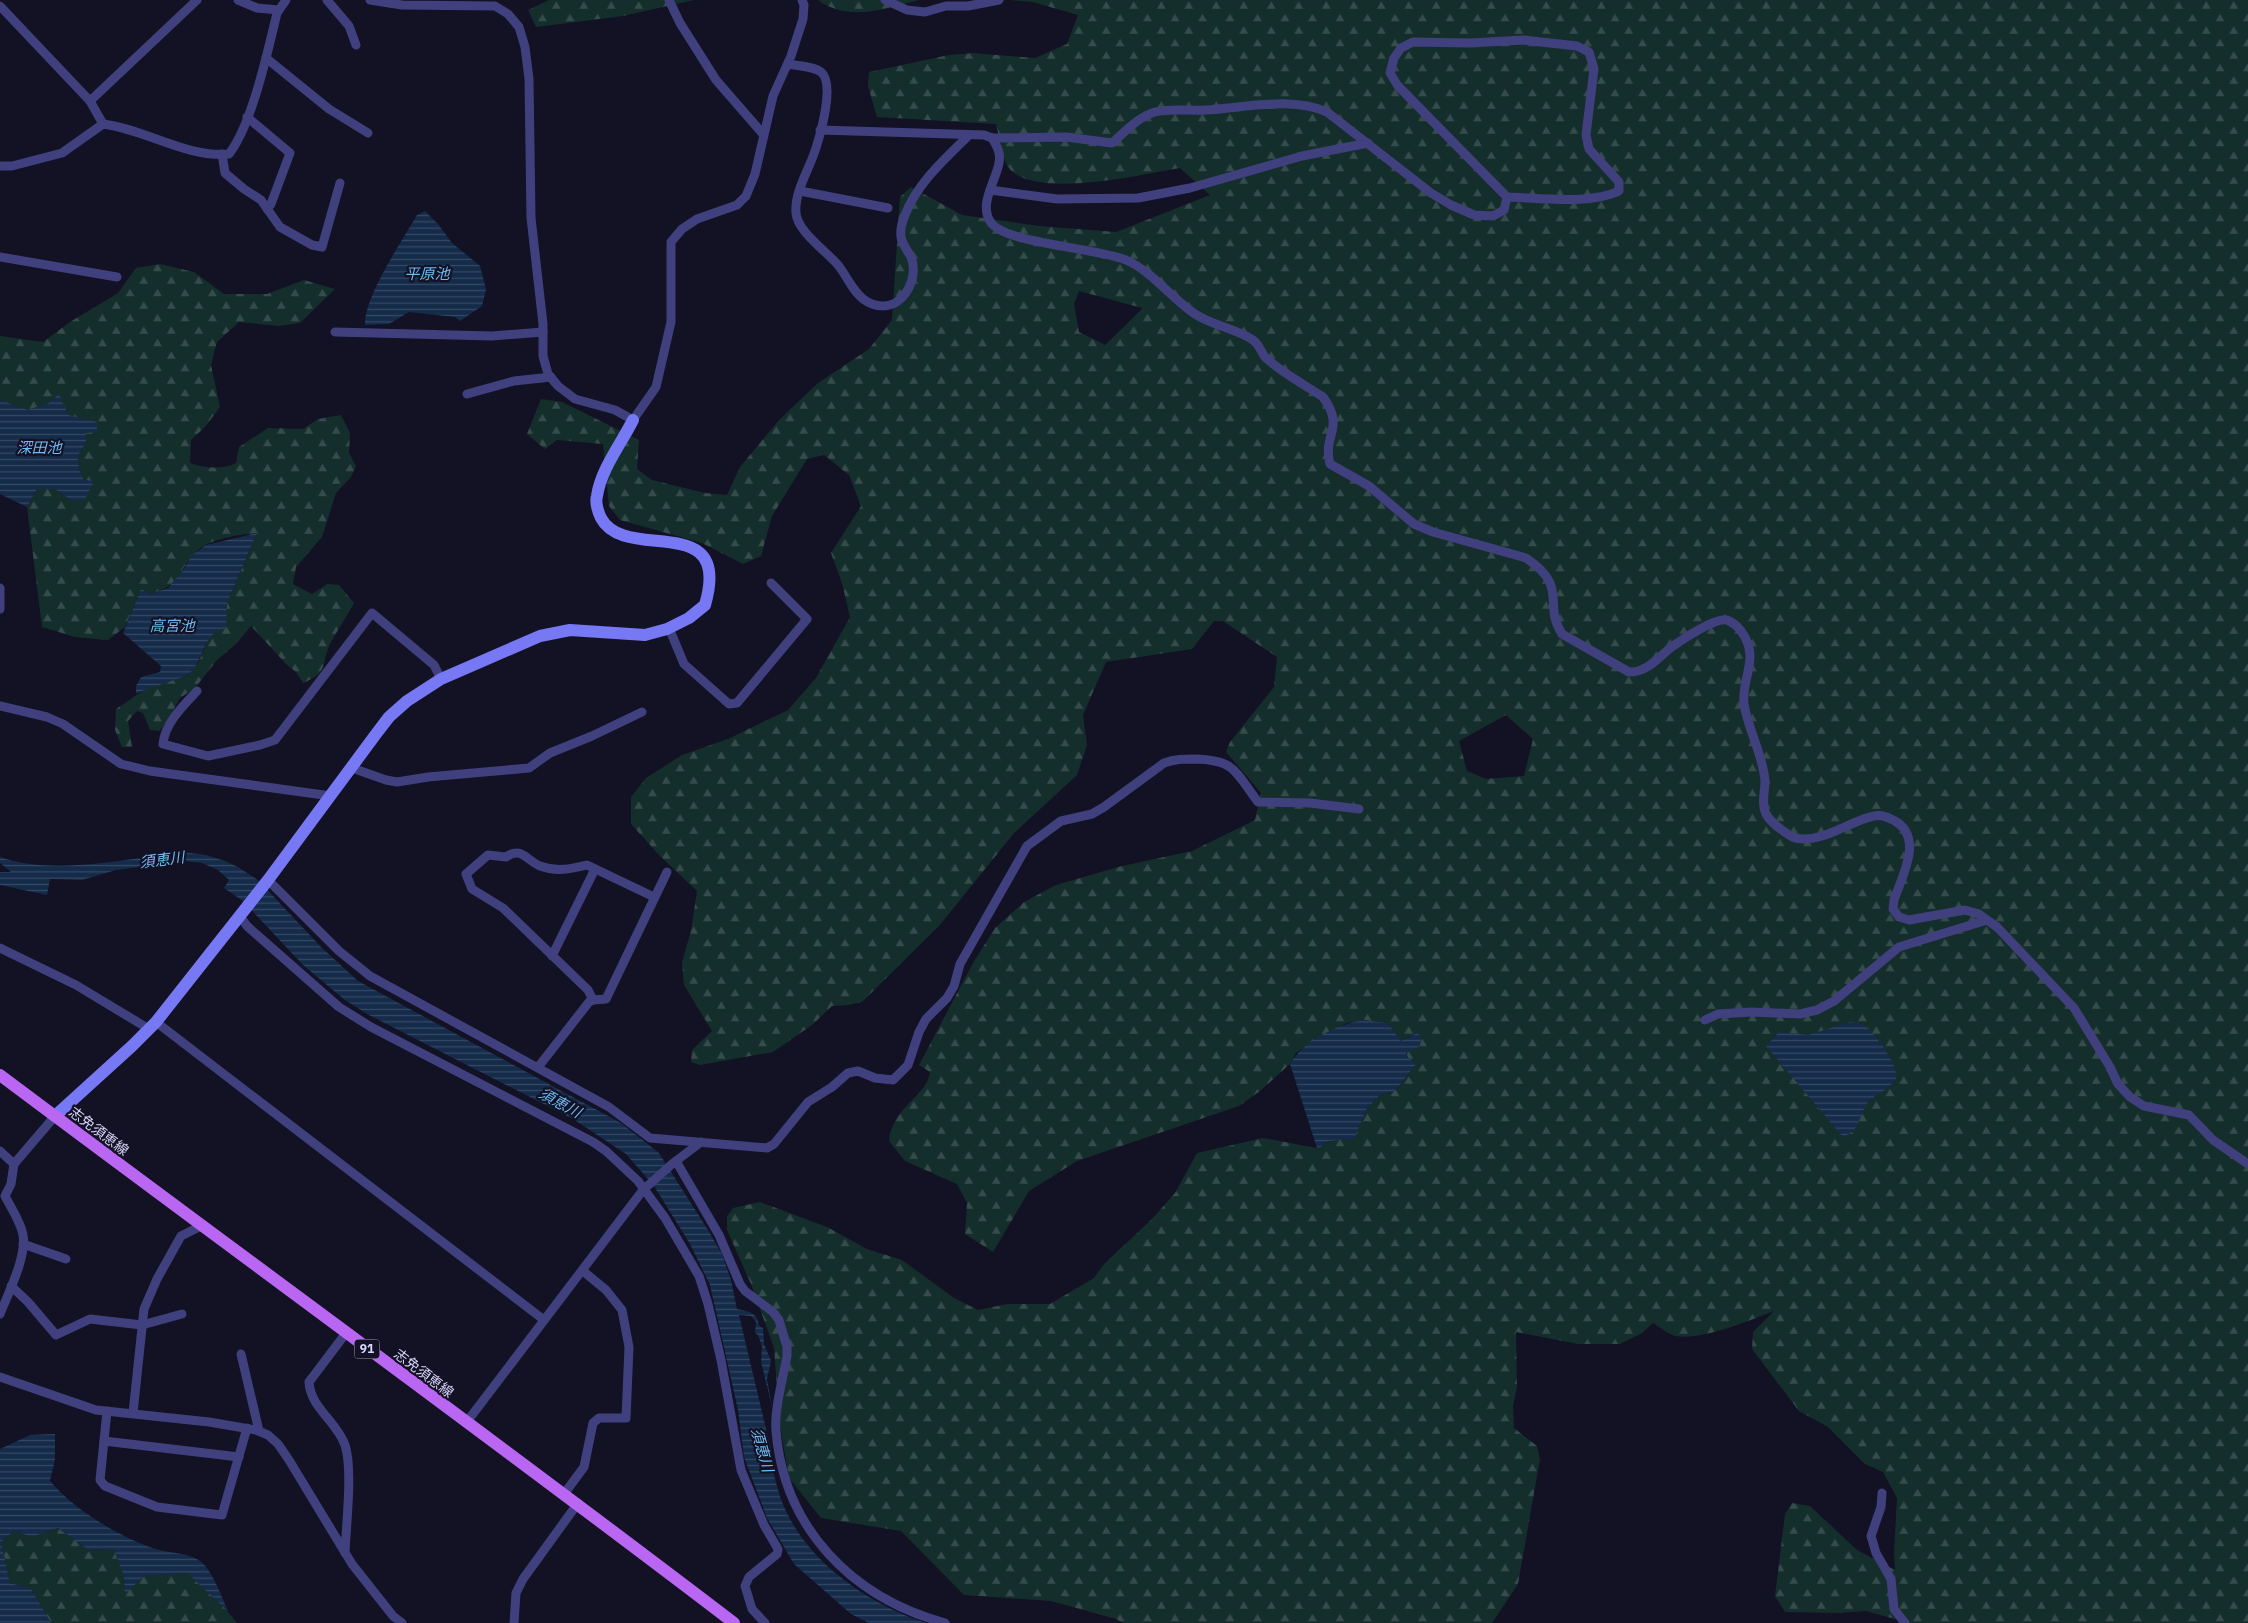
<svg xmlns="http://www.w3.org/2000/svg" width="2248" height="1623" viewBox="0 0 2248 1623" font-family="'IBM Plex Sans','Noto Sans JP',sans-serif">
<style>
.forest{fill:url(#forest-firs);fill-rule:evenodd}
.water{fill:url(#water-rules)}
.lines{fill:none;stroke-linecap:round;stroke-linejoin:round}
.street{stroke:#40407f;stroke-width:9}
.secondary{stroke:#7678f4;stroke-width:12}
.primary{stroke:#b967f2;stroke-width:12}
.labels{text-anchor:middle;stroke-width:4.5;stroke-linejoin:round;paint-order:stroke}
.shield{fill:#131124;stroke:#9e9cbb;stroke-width:1}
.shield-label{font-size:12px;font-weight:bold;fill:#dad7fc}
.street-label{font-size:14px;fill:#dad7fc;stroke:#131124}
.water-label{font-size:15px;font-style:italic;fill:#6ebbf3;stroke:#131124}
</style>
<defs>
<pattern id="forest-firs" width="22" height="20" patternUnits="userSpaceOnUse" patternTransform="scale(1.25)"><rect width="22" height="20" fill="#142e2c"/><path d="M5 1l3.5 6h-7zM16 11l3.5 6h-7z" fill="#364c4c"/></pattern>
<pattern id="water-rules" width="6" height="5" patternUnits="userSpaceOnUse" patternTransform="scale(1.25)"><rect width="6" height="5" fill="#142b4a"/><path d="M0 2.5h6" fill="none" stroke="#364965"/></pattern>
</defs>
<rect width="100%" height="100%" fill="#131124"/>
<!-- forest -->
<g class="forest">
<path d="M 549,0 L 694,0 L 623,16 L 536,27 L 528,10 Z"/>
<path d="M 818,0 L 919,0 C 885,8 849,23 818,0 Z"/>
<path d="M 1010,0 L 2248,0 L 2248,1623 L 1910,1623 L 1866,1611 L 1839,1613 L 1785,1612 L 1775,1596 L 1785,1514 L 1792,1503 L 1810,1506 L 1857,1550 L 1895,1570 L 1894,1553 L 1897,1498 L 1883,1472 L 1865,1464 L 1828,1427 L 1799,1411 L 1752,1349 L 1753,1332 L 1774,1311 C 1751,1320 1700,1341 1676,1336 C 1669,1335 1660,1327 1653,1323 L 1642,1333 L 1620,1344 L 1578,1344 L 1516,1332 L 1517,1387 L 1513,1406 L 1514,1428 L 1537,1446 L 1540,1459 L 1518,1584 L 1492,1623 L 1123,1623 L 1116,1619 L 1051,1601 L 964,1595 L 901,1531 L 821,1518 L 789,1478 L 780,1426 L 774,1348 L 751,1284 L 727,1230 L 727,1216 L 733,1208 L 760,1202 L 827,1227 L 867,1249 L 902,1260 L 954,1298 L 978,1310 L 1007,1304 L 1050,1304 L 1094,1278 L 1104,1264 L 1152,1219 L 1175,1193 L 1197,1153 L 1263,1138 L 1317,1148 L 1321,1147 L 1328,1141 L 1353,1139 L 1366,1110 L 1380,1095 L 1395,1091 L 1417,1063 L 1408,1058 L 1406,1052 L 1417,1033 L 1401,1041 L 1388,1023 L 1364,1020 L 1347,1023 L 1331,1031 L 1296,1053 L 1290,1064 L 1260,1091 L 1239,1106 L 1077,1161 L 1029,1191 L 993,1252 L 965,1234 L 967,1203 L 957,1184 L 905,1161 L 889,1141 C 892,1107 928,1095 930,1072 L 919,1065 L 973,963 L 995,928 L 1024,902 L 1056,885 L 1122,866 L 1192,851 L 1255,820 L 1261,793 L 1226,752 L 1230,742 L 1274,687 L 1277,657 L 1223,621 L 1214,621 L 1192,649 L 1106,662 L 1083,715 L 1087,745 L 1077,775 L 1014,833 L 939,926 L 862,1002 L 848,1005 L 832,1006 L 812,1025 L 773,1052 L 700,1065 L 691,1062 L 692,1050 L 712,1031 L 684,985 L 682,962 L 691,931 L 697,891 L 660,856 L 631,824 L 631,797 L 646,778 L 682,755 L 728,739 L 788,710 L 816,678 L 850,617 L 842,583 L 831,553 L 861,506 L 849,475 L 824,455 L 807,459 L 772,516 L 761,556 L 743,564 L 702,543 L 620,520 L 609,506 L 603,444 L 557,440 L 545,449 L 527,434 L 541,399 L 562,402 L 639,440 L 637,469 L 652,480 L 705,493 L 727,495 L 740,467 L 779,420 L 818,383 L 869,349 L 892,320 L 900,197 L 911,187 L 962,215 L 1039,226 L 1116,232 L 1210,195 L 1180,168 C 1144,174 1034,200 1009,168 C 1003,161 999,135 996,124 L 877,117 L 868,86 L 869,72 L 949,55 L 973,53 L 1035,58 L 1067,44 L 1078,15 L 1033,2 ZM 1079,291 L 1142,308 L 1142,309 L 1105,345 L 1079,332 L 1074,304 ZM 1506,715 L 1533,739 L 1524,776 L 1486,779 L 1467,771 L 1459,741 Z"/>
<path d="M 160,264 L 194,272 L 224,294 L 267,294 L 304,280 L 335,289 L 300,323 L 278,326 L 239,322 L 217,342 L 211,365 L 220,407 L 205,427 L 191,440 L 190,463 C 203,468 223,470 236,463 L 239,447 L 268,428 L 303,429 L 318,419 L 341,415 L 350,433 L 349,453 L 356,466 L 351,477 L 336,493 L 322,537 L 296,567 L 293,584 L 312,594 L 327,584 L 339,585 L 354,603 C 347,617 337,630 330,644 C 320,665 330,672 303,683 L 296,672 L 287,665 L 251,626 L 236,644 L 217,660 L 195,688 L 180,698 L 165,725 L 159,731 L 150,730 L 143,713 L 137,711 L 128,721 L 132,747 L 122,747 L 115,730 L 116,709 L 147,688 L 189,674 L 198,663 L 209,638 L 225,623 L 227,603 L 257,533 C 237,535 205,539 192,556 C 175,578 179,585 150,594 L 141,589 L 125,627 L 108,640 L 75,637 L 42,627 L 27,507 L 37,489 L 55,489 L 72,501 L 94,482 L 84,480 L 79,469 L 78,454 L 86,443 L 68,415 L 49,403 L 28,410 L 0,400 L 0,336 L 43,342 L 70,322 L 118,293 L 136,268 Z"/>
<path d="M 58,1528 L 87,1549 L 114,1550 L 124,1577 L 187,1573 L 220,1602 L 237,1623 L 51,1623 L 31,1590 L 10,1583 L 1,1542 L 14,1531 L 32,1537 Z"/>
</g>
<!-- water -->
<g class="water">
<path d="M 425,211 L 438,224 L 452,243 L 480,266 L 486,289 L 482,306 L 460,321 L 455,317 L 409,312 L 389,324 L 365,325 C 364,297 402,241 417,215 Z"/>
<path d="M 59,394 L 68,415 L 97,422 L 97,432 L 86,433 L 86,443 L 78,455 L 79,469 L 84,480 L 94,481 L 85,499 L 72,501 L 55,489 L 37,489 L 27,507 L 0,494 L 0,400 L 28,410 L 49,403 Z"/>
<path d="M 257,533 L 227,603 L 226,629 C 204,630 204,659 191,672 C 182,680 150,686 136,694 L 136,686 L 141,677 L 160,672 L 161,666 L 123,633 L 141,589 L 150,594 L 168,588 L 184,569 L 192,555 L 206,545 Z"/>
<path d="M 182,852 L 206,855 L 225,861 L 238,867 L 258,880 L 321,947 L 358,981 L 621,1123 L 659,1153 L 708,1230 L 722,1254 L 731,1280 L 737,1309 C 749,1311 758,1313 759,1326 L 763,1328 L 764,1344 L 771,1361 L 767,1379 L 772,1407 L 761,1362 L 762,1346 L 758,1335 L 755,1333 L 756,1322 L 751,1316 L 739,1315 L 771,1450 L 768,1452 C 774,1471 777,1493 786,1511 C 811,1565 871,1605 926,1623 L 869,1623 L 851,1614 L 794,1564 L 767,1518 L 744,1457 L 738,1410 L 710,1285 L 690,1244 L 654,1186 L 626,1154 L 573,1119 L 367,1014 L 345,1000 L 303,965 L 243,901 L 224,888 L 229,880 L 218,870 L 202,863 L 184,861 L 116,870 L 82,880 L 50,879 L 47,895 L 0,885 L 0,872 L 11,872 L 0,863 L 0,857 C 54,876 125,859 182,852 Z"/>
<path d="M 1363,1020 L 1388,1023 L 1401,1041 L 1417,1033 L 1421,1036 L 1420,1046 L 1406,1053 L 1408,1058 L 1417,1063 L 1395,1091 L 1380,1095 L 1366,1110 L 1354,1139 L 1328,1141 L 1321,1147 L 1317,1148 L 1290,1064 C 1304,1040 1337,1025 1363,1020 Z"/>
<path d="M 1850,1022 C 1855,1023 1861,1023 1865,1026 C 1874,1031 1900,1068 1896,1078 C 1890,1091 1871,1094 1865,1107 C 1858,1120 1859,1131 1843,1137 L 1766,1046 L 1779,1032 L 1808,1035 Z"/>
<path d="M 55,1434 L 55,1459 L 50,1481 C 74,1510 121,1538 156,1549 C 171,1554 187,1552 200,1561 C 212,1569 222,1598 228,1611 L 187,1573 L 144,1576 L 125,1594 L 124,1577 L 114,1550 L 87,1549 L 58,1528 L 32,1537 L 14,1531 L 1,1542 L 10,1583 L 31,1589 L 51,1623 L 0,1623 L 0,1449 L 30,1435 Z"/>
</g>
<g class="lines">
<!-- street -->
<g class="street">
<path d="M 238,0 L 257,8 L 279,10"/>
<path d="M 327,0 L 349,26 L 356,45"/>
<path d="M 370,0 L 402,5 L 495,6 L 508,14 L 519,27 L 525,47 L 529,79 L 531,218 L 543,324 L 543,356 L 548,374 L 558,386 L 575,399 L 615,410 L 633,420 L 656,387 L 671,322 L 671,242 L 682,229 L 697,219 L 737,205 L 746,196 L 755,174 L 773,96 L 791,56 L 803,19 L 804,5 L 802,0"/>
<path d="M 669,0 L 680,23 L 716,80 L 763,134"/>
<path d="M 885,0 L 907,10 L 925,12 L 946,6 L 968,6 L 999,0"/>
<path d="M 0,6 L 90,101 L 103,124"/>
<path d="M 1523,40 L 1577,46 L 1589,52 L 1594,69 L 1586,135 L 1589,149 L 1619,182 L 1619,191 C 1590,205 1540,198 1507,197 L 1398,86 L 1390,73 L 1394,58 L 1401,48 L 1413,42 L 1471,43 Z"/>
<path d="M 266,58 L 329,109 L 368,133"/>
<path d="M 788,64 C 797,66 814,66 821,72 C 835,83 821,132 816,148 C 810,168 794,192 796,213 C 797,231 826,251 838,265 C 847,276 853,293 866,301 C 875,307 889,308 898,301 C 911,291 917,272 911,257 C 908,251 902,244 901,237 C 900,230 902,222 905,215 C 918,182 945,159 969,135"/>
<path d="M 90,101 L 197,0"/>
<path d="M 247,117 L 290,153 L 271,204 L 267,209"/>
<path d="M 820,130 L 984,135 L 992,138 L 1066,137 L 1112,143 C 1125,132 1138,117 1155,112 C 1170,108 1189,111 1205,110 C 1244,108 1290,96 1327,112 L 1431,193 L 1451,205 L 1474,215 L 1493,216 L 1504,210 L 1507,197"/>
<path d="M 992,138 C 997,146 1001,153 999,163 C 996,181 977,206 992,224 C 1010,244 1097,248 1126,260 C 1153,272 1171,298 1195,314 C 1213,326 1235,328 1253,340 C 1260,345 1261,353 1266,358 C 1282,373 1305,385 1323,397 C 1346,429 1322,434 1330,464 L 1369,486 L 1414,524 L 1433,532 L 1526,558 C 1570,588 1542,602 1562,634 L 1629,672 C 1648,673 1659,656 1673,646 C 1683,639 1716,617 1727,620 C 1732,622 1738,627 1741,631 C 1761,658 1741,677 1744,704 C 1748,730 1763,754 1765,781 C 1765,792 1761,804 1766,814 C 1770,821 1776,826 1782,830 C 1786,833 1791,837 1795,838 C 1822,844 1849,821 1874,816 C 1882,814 1889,818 1895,821 C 1924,838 1902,876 1894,900 L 1893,909 L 1899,917 L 1909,920 L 1965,910 L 1979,914 L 1987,920 L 1997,927 L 2074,1008 L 2110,1067 L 2118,1084 L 2130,1097 L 2144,1106 L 2189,1115 L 2213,1140 L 2248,1164"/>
<path d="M 222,154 L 225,173 L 244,189 L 261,200 L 280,227 L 312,245 L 322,247 L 340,183"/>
<path d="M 0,166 L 12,166 L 62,153 L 103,124 C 145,129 186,158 229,154 C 252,125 268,50 277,13 L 286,0"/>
<path d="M 990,190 L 1057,199 L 1138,198 L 1190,188 L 1302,156 L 1368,143"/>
<path d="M 800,191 L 888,208"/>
<path d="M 0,257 L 117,277"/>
<path d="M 335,332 L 492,336 L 543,332"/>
<path d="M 467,394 L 514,381 L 551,377"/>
<path d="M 0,588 L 0,609"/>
<path d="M 669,628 L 684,664 L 729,704 L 737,703 L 807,619 L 771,583"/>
<path d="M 197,691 C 183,706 165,723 163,744 L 208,756 L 260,745 L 275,740 L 372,613 L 434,665 L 441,679"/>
<path d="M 0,706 L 47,717 L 63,724 L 121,764 L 150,771 L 331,796"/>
<path d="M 352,768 L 386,780 L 397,782 L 428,777 L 529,768 L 550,753 L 592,736 L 642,712"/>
<path d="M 268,880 L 339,951 L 370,976 L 609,1107 L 650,1138 L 767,1148 L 774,1144 L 808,1102 L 832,1087 L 848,1073 L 858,1071 L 875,1078 L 893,1080 L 908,1065 L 919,1032 L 926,1019 L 947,998 L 954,986 L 960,964 L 1027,846 L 1061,821 L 1092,814 L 1104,807 L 1164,763 C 1175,759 1184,759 1195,759 C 1236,760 1235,772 1258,802 L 1310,803 L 1359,809"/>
<path d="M 240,916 L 247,926 L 339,1007 L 371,1027 L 593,1142 L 606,1151 L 638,1181 L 665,1218 L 699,1276 L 708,1304 L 721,1360 L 741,1470 L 764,1525 L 778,1549 L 777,1554 L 749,1577 L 745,1586 L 752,1609 L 765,1623"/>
<path d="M 0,948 L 76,985 L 149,1029"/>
<path d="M 552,956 L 595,869"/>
<path d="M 593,1000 L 606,999 L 667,872"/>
<path d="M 1705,1020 L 1718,1014 L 1751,1012 L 1800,1014 L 1817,1010 L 1834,1001 L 1899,947 L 1987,920"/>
<path d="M 156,1022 L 544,1320"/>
<path d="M 539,1066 L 589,1002 L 593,1000 L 588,990 L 503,908 L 472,889 L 466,874 L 488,855 L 506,857 C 521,846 526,860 540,866 C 556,872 571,869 587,865 L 654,897"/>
<path d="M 0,1151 L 14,1164"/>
<path d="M 676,1161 L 719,1235 L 740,1284 L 745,1291 L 773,1312 L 779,1320 L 787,1347 L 787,1356 C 783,1379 774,1409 776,1431 C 784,1529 853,1598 945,1623"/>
<path d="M 23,1244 L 66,1259"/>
<path d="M 11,1286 L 28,1302 L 56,1335 L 90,1319 L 142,1325 L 182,1314"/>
<path d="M 0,1314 C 8,1294 27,1256 23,1235 C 21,1222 11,1208 5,1196 L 11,1184 L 14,1164 L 55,1116"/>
<path d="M 241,1354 L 259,1431"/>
<path d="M 0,1377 L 96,1410 L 209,1422 L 256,1430 L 268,1435 L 278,1444 L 289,1460 L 352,1564 L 393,1616 L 402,1623"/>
<path d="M 107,1411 L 100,1480 L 105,1486 L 157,1507 L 222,1515 L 247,1428"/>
<path d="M 133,1413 L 144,1309 L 157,1279 L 181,1236 L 201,1226"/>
<path d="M 466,1423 L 643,1190 L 672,1164 L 701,1142"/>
<path d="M 104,1441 L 239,1457"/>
<path d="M 1882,1493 L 1881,1507 L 1871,1536 L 1876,1553 L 1891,1579 L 1894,1609 L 1905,1623"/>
<path d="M 564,1494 L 584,1467 L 593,1423 L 599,1418 L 626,1418 L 629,1347 L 622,1310 L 606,1290 L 583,1271"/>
<path d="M 345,1553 C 346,1526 353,1469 345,1445 C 337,1422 310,1407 309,1382 L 346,1333"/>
<path d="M 514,1623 L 516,1593 L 523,1579 L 578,1503"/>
</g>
<!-- secondary -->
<path class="secondary" d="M 55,1116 L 132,1046 L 156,1022 L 268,880 L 376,734 L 389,717 L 407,701 L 441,679 L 540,636 L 570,630 L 645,635 L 667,629 L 689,618 L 705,605 C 733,509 625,564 601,518 C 598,512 595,502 597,496 C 601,469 621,444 633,420"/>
<!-- primary -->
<path class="primary" d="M 0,1075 C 244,1258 492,1438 734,1623"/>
</g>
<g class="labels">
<!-- shield labels -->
<rect class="shield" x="354.5" y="1339.5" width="25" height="19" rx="4"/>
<g class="shield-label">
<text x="367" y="1353">91</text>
</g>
<!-- street labels -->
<g class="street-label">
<text transform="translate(99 1131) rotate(37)" y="5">志免須恵線</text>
<text transform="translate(424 1373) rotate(37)" y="5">志免須恵線</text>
</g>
<!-- water labels -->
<g class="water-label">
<text x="427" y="279">平原池</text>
<text x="39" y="453">深田池</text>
<text x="172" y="631">高宮池</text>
<text transform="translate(162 860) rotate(-7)" y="5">須恵川</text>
<text transform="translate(560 1103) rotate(28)" y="5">須恵川</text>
<text transform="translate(762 1450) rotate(74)" y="5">須恵川</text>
</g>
</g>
</svg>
